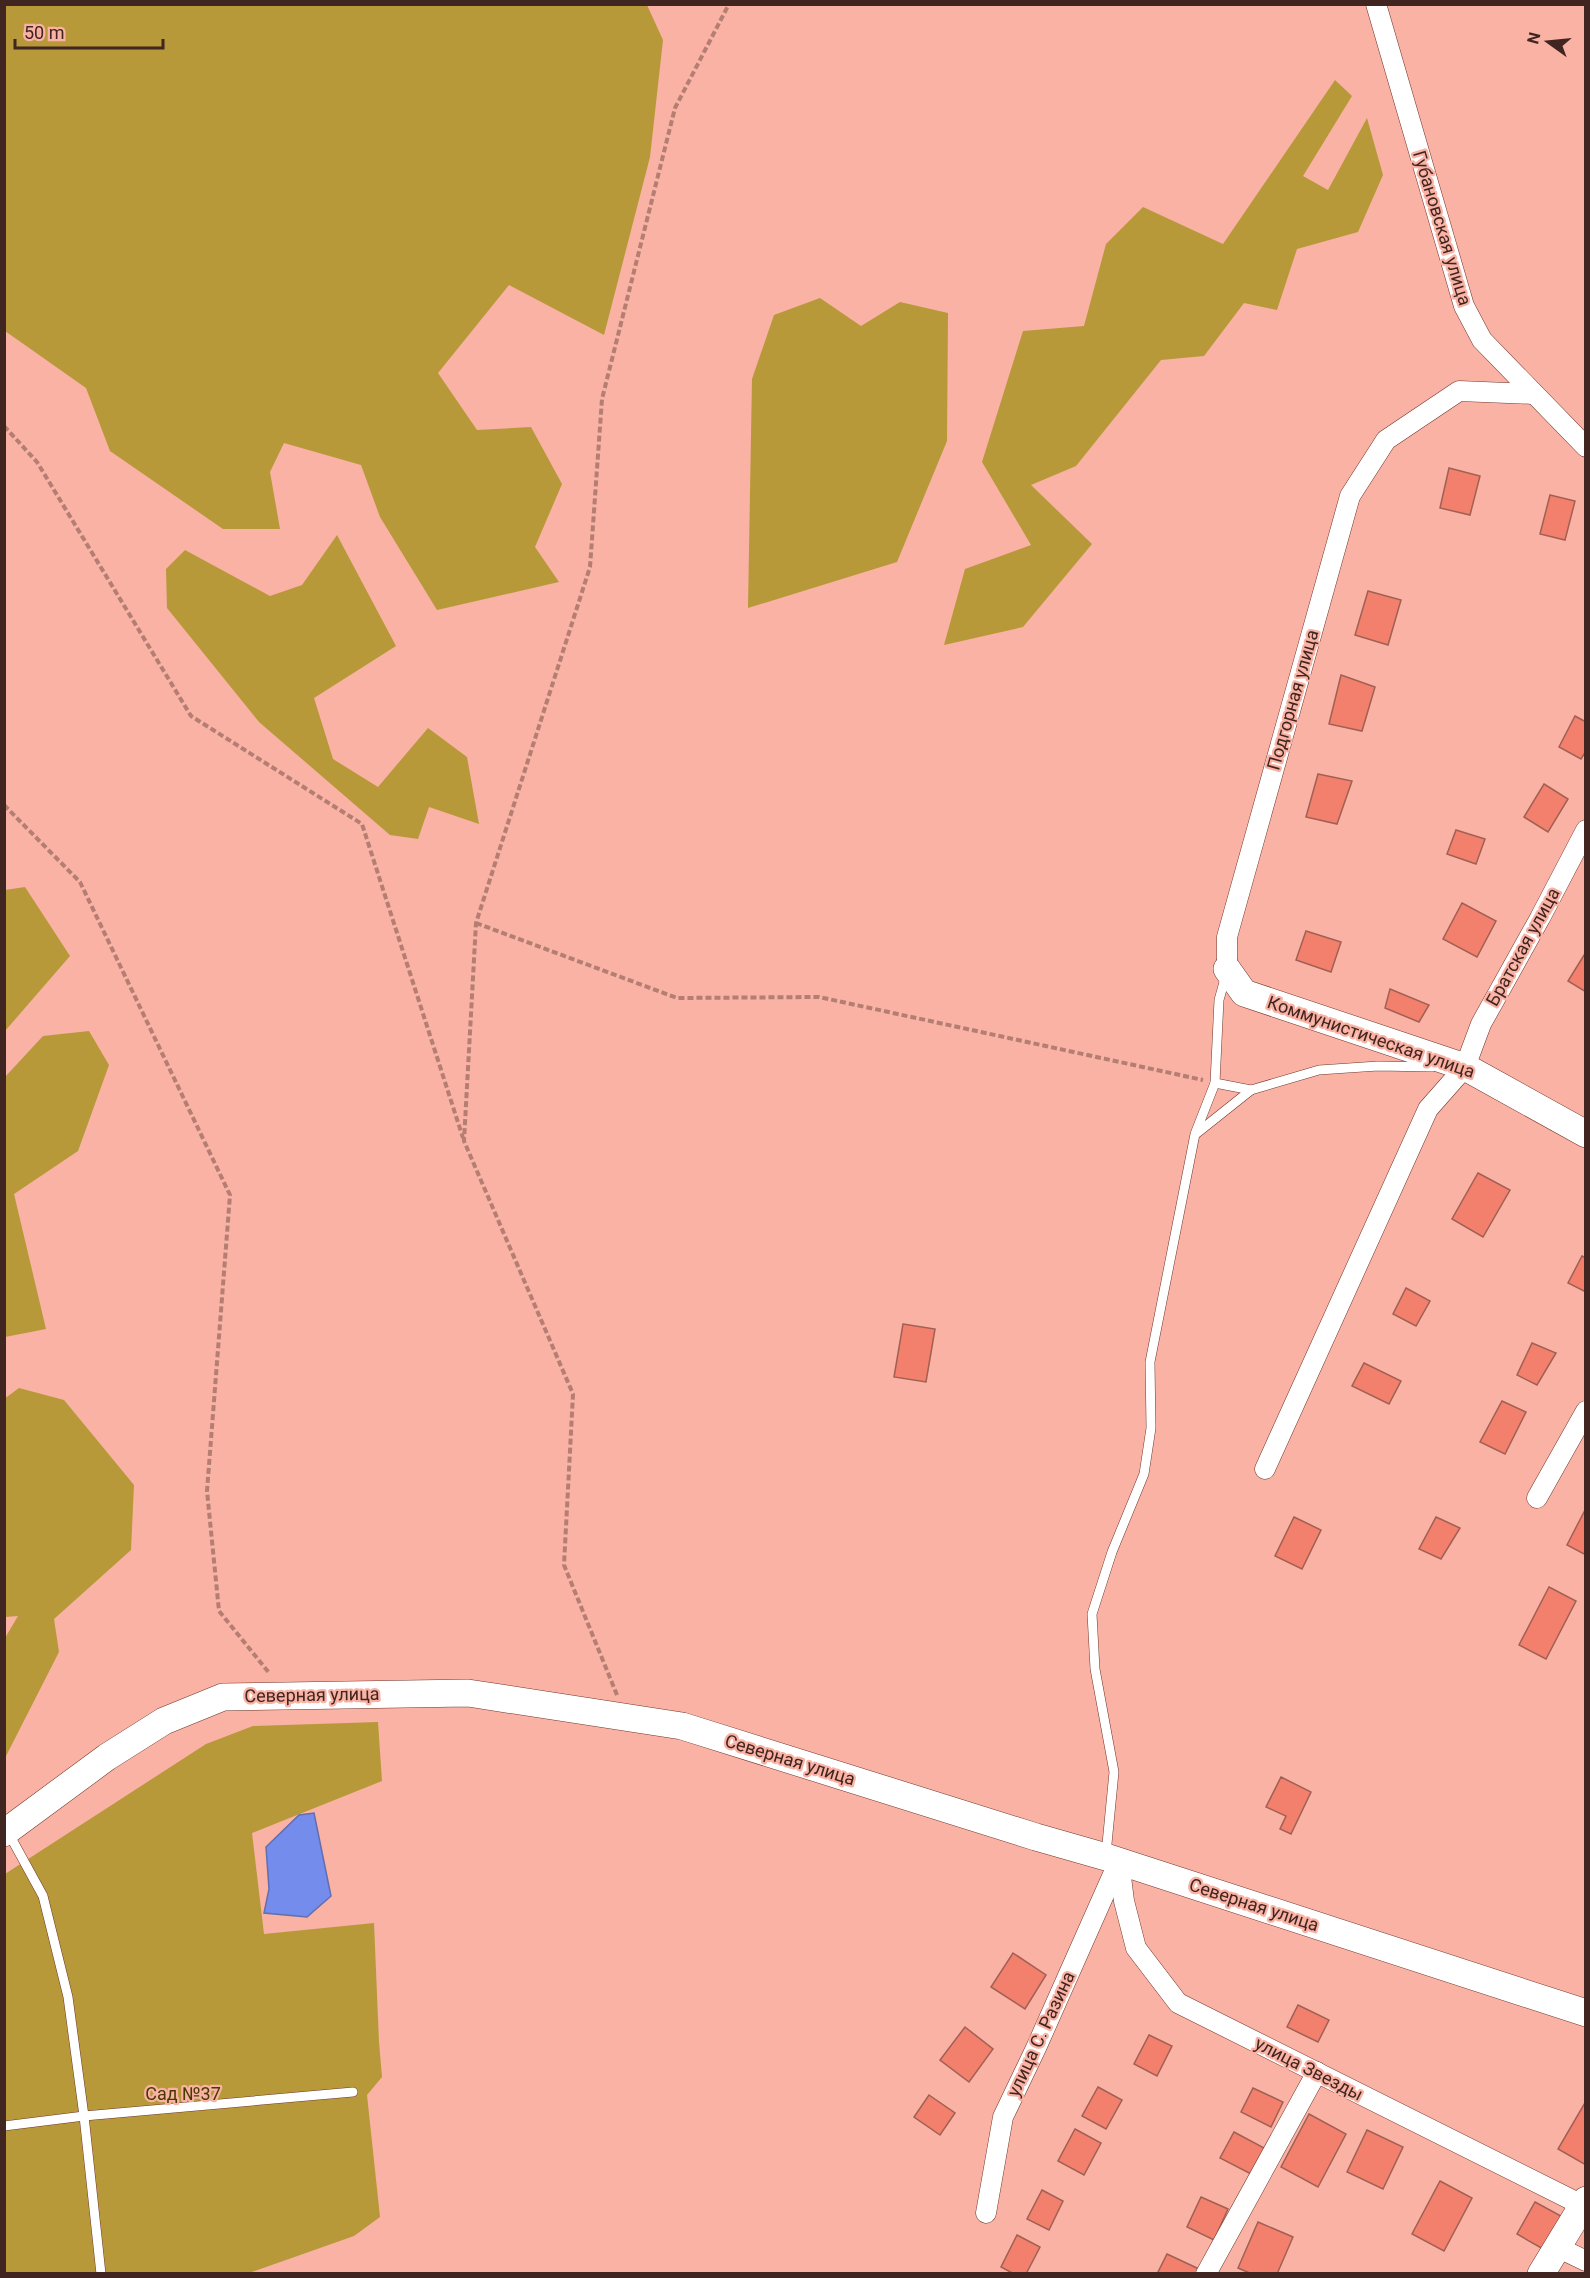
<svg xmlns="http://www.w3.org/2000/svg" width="1590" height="2278" viewBox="0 0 1590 2278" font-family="Roboto,sans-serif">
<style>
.green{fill:#b79939}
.water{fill:#748ceb;stroke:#646dae;stroke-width:1.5}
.building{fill:#f3806c;stroke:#a06054;stroke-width:1.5}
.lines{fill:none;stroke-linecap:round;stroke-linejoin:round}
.lane-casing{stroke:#71362c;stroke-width:10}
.street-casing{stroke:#71362c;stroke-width:21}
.secondary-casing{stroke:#71362c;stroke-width:28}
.path{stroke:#b47e73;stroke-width:4;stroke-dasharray:6 3;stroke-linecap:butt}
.lane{stroke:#fff;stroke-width:9}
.street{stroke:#fff;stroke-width:20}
.secondary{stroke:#fff;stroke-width:27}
.labels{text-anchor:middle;stroke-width:4.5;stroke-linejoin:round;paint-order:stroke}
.street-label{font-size:18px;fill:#402520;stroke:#f9b2a4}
.park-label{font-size:18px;fill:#483903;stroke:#f9b2a4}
</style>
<rect width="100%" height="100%" fill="#f9b2a4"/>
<!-- green -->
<g class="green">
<path d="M 5,4 L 647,5 L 663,40 L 650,157 L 604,335 L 509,285 L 438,373 L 477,430 L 531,427 L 562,484 L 535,547 L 559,582 L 437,610 L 380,517 L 361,465 L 284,443 L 270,472 L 280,529 L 223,529 L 110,451 L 86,388 L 5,331 Z"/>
<path d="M 1335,80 L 1352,96 L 1303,176 L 1328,190 L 1367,118 L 1383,175 L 1358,232 L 1297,249 L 1277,310 L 1244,303 L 1204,356 L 1161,360 L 1076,466 L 1031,485 L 1092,544 L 1023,627 L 944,645 L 965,569 L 1031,545 L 982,462 L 1023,331 L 1084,326 L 1106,244 L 1143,207 L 1223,244 Z"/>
<path d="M 820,298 L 861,326 L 900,302 L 948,313 L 947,441 L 897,562 L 748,608 L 752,379 L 774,315 Z"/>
<path d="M 337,535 L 396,646 L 314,698 L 333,759 L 378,787 L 428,728 L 467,757 L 479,824 L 429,807 L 418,839 L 390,835 L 259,722 L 167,608 L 166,569 L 185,550 L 270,596 L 302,585 Z"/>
<path d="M 25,887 L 70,956 L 5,1031 L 5,890 Z"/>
<path d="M 89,1031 L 109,1065 L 78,1151 L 14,1194 L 46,1329 L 5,1337 L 5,1077 L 43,1036 Z"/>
<path d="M 19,1388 L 64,1400 L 134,1485 L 131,1550 L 54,1619 L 59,1652 L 5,1758 L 5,1638 L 18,1616 L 5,1617 L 4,1399 Z"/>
<path d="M 378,1722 L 382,1781 L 252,1833 L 264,1934 L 374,1923 L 379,2042 L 382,2077 L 367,2095 L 380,2217 L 354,2236 L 249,2273 L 5,2274 L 5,1874 L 206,1744 L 253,1726 Z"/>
</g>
<!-- water -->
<path class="water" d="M 314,1813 L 331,1896 L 307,1917 L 264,1913 L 269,1889 L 266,1847 L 299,1815 Z"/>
<!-- building -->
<g class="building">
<path d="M 1449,468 L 1480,476 L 1470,515 L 1440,508 Z"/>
<path d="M 1550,495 L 1575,501 L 1565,540 L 1540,534 Z"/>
<path d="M 1368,591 L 1401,600 L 1388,645 L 1355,635 Z"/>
<path d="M 1341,675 L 1375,687 L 1362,731 L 1329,724 Z"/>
<path d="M 1575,716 L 1586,722 L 1586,751 L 1581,759 L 1559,747 Z"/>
<path d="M 1318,774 L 1352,781 L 1337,824 L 1306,817 Z"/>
<path d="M 1544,784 L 1568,799 L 1548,832 L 1524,817 Z"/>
<path d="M 1456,830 L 1485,839 L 1476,864 L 1447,854 Z"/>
<path d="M 1462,903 L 1496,921 L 1477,957 L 1443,939 Z"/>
<path d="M 1306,931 L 1341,942 L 1331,972 L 1296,960 Z"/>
<path d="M 1586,952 L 1586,992 L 1568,981 Z"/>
<path d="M 1390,989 L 1429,1005 L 1419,1022 L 1385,1008 Z"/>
<path d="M 1478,1173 L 1510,1190 L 1483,1237 L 1452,1219 Z"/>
<path d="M 1582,1256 L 1586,1258 L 1586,1292 L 1568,1283 Z"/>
<path d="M 1406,1288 L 1430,1301 L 1416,1326 L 1393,1314 Z"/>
<path d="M 903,1324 L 935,1329 L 926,1382 L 894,1377 Z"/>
<path d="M 1532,1343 L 1556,1353 L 1537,1385 L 1517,1375 Z"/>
<path d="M 1364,1363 L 1401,1381 L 1389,1404 L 1352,1386 Z"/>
<path d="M 1502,1401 L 1526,1412 L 1505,1454 L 1480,1442 Z"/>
<path d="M 1586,1508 L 1586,1555 L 1567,1545 Z"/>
<path d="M 1294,1517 L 1321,1530 L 1302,1569 L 1275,1556 Z"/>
<path d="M 1436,1517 L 1460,1528 L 1441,1559 L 1419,1549 Z"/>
<path d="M 1549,1587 L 1576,1601 L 1546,1659 L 1519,1645 Z"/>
<path d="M 1281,1777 L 1311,1792 L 1291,1834 L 1280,1829 L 1286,1816 L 1266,1807 Z"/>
<path d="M 1013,1953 L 1046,1975 L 1025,2009 L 991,1987 Z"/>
<path d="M 1298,2005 L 1329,2020 L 1318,2042 L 1287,2027 Z"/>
<path d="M 965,2027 L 993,2049 L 969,2082 L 940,2060 Z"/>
<path d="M 1149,2035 L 1172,2046 L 1157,2076 L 1134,2064 Z"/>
<path d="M 1098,2087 L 1122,2100 L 1106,2129 L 1082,2116 Z"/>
<path d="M 1253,2088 L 1283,2102 L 1271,2127 L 1241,2112 Z"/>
<path d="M 929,2095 L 955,2113 L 940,2135 L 914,2117 Z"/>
<path d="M 1586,2101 L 1586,2165 L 1558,2149 Z"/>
<path d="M 1309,2114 L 1346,2134 L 1318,2187 L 1281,2167 Z"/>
<path d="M 1075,2129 L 1101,2143 L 1084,2175 L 1058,2161 Z"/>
<path d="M 1367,2130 L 1403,2147 L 1383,2189 L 1347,2172 Z"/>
<path d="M 1234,2132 L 1266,2149 L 1253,2175 L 1220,2158 Z"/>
<path d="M 1440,2181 L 1472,2198 L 1444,2251 L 1412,2234 Z"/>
<path d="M 1042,2190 L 1063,2201 L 1049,2230 L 1027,2219 Z"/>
<path d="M 1201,2197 L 1228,2209 L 1214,2240 L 1187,2227 Z"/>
<path d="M 1535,2202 L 1561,2216 L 1543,2249 L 1517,2234 Z"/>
<path d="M 1258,2222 L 1293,2237 L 1277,2274 L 1252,2274 L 1238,2268 Z"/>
<path d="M 1017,2235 L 1040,2247 L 1026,2274 L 1014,2274 L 1001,2267 Z"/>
<path d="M 1167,2254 L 1199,2269 L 1197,2274 L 1157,2274 Z"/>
</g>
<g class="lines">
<defs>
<g id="lane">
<path d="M 1215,1083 L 1251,1090"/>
<path d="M 1197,1133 L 1251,1090 L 1319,1070 L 1378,1066 L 1432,1067"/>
<path d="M 9,1834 L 43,1896 L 68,1997 L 84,2116 L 101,2274"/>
<path d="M 1106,1854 L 1114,1772 L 1095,1669 L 1092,1614 L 1112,1552 L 1144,1474 L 1151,1428 L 1150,1362 L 1195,1134 L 1215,1083 L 1219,1000 L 1226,975"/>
<path d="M 4,2126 L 84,2116 L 353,2092"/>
</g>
<g id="street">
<path d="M 1376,4 L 1464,306 L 1482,340 L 1586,447"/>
<path d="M 1227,969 L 1227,937 L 1350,496 L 1386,440 L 1459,391 L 1534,394"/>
<path d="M 1265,1469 L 1428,1109 L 1465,1067 L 1481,1024 L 1540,918 L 1586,830"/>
<path d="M 1537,1498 L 1586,1411"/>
<path d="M 1119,1861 L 1124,1901 L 1136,1948 L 1178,2003 L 1582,2205"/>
<path d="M 986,2213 L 1003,2117 L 1036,2048 L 1119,1861"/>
<path d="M 1557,2247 L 1586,2261"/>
<path d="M 1206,2274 L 1317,2072"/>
</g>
<g id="secondary">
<path d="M 1227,969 L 1244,993 L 1465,1067 L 1586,1134"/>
<path d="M 4,1833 L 107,1757 L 164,1721 L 223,1697 L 468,1693 L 682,1726 L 1036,1837 L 1106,1857 L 1586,2013"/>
<path d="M 1541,2274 L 1586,2200"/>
</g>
</defs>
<!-- lane casing -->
<use href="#lane" class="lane-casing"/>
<!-- street casing -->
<use href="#street" class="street-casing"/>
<!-- secondary casing -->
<use href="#secondary" class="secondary-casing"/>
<!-- path -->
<g class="path">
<path d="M 4,426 L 37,462 L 191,716 L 362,824 L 463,1138"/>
<path d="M 4,805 L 80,882 L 230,1195 L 207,1491 L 219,1611 L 270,1674"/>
<path d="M 476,923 L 677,998 L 819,997 L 1203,1080"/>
<path d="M 617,1695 L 564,1565 L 573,1394 L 464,1141 L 476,923 L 590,567 L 602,399 L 675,108 L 729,4"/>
</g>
<!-- lane -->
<use href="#lane" class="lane"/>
<!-- street -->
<use href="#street" class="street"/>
<!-- secondary -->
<use href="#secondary" class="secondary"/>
</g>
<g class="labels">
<!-- street labels -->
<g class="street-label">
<text transform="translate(1442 228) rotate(73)" y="6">Губановская улица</text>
<text transform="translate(1293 700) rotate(-74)" y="6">Подгорная улица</text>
<text transform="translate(1523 947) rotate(-61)" y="6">Братская улица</text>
<text transform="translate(1371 1037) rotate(19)" y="6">Коммунистическая улица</text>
<text transform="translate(312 1695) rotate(-1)" y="6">Северная улица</text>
<text transform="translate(790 1760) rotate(17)" y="6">Северная улица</text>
<text transform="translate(1254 1905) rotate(18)" y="6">Северная улица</text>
<text transform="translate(1041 2034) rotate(-65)" y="6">улица С. Разина</text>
<text transform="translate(1309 2069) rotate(27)" y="6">улица Звезды</text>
</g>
<!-- park labels -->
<g class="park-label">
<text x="183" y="2100">Сад №37</text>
</g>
</g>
<!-- border -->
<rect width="1590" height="2278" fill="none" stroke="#402520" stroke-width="12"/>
<!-- north arrow -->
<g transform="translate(1548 42) rotate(285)" stroke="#f9b2a4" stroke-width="4.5" paint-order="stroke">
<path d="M0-4.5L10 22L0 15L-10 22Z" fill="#402520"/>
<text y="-9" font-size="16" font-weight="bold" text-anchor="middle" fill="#402520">N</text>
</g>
<!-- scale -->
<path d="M15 39v9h148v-9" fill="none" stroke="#402520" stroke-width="3"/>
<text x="24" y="39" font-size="18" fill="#402520" stroke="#f9b2a4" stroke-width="4.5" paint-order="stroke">50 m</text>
</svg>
